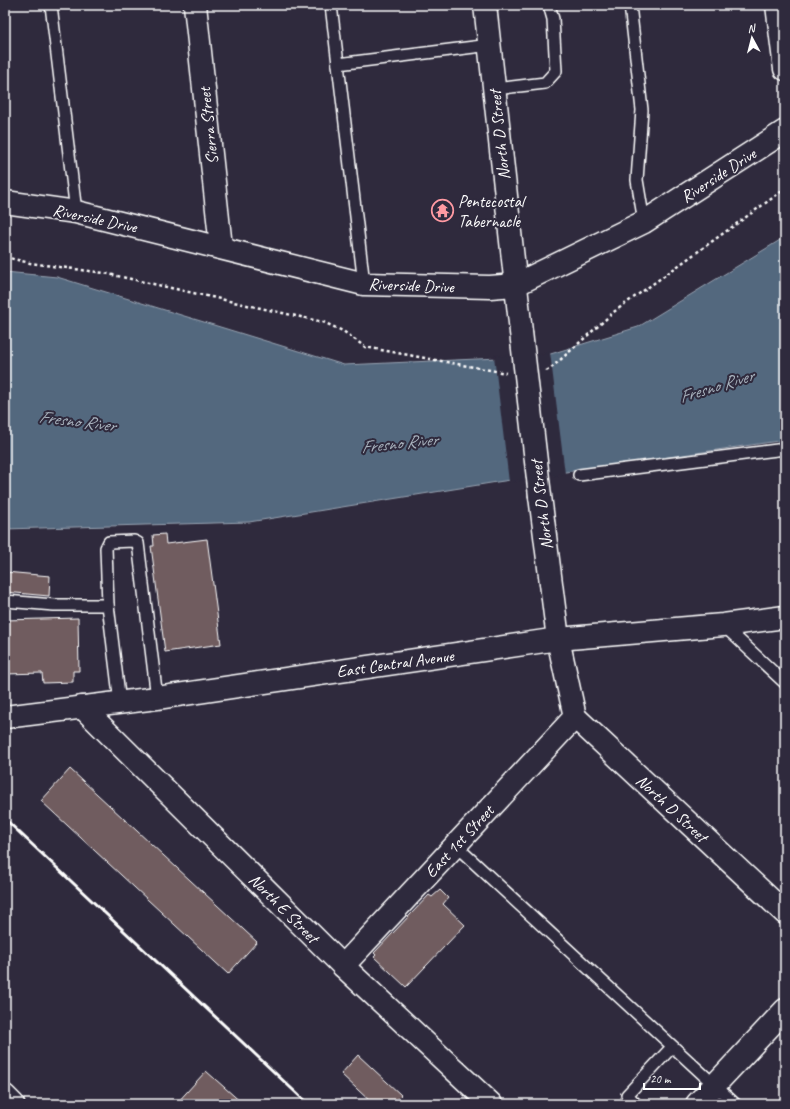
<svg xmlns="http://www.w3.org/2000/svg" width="790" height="1109" viewBox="0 0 790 1109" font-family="Caveat,sans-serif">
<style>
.water{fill:#53677e;stroke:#98a4b2}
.pier{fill:#2f2a3d}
.building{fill:#705b5e;stroke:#fff}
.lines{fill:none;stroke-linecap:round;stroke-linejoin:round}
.service-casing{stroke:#fff;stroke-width:14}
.minor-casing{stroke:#fff;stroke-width:25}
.tertiary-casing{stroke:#fff;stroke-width:25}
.secondary-casing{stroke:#fff;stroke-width:25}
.path{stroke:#fff;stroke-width:2.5;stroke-dasharray:3 3;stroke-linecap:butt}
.service{stroke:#2f2a3d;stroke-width:11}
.minor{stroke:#2f2a3d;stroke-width:22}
.tertiary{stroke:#2f2a3d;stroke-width:22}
.secondary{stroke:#2f2a3d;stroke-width:22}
.rail{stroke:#fff;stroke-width:3}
.tertiary-bridge-casing{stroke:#fff;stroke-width:25;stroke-linecap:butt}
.tertiary-bridge{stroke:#2f2a3d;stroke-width:22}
.labels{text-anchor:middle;stroke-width:4;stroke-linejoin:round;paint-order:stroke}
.street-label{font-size:17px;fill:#fff;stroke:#2f2a3d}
.poi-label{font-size:17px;fill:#fff;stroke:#2f2a3d;text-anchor:start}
.water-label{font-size:18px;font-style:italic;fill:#a9b3be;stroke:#2f2a3d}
</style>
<rect width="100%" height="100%" fill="#2f2a3d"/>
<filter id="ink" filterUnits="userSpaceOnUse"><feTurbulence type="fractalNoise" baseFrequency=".025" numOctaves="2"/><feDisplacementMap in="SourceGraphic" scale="8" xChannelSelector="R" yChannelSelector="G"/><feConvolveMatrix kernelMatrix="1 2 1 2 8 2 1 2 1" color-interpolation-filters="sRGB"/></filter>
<g filter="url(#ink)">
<!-- water -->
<path class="water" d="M 785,237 L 785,440 L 497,482 L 249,522 L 5,529 L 5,272 L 57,277 L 344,365 L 544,356 L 638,327 Z"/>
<!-- pier -->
<path class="pier" d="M 550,352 L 565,474 L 509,482 L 494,356 L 544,354 Z"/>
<!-- building -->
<g class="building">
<path d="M 165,534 L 166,544 L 207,539 L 221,644 L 165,652 L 151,546 L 154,546 L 153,535 Z"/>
<path d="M 5,572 L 50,576 L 49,596 L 5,592 Z"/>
<path d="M 78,618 L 79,671 L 73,671 L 73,682 L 43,683 L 42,673 L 5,674 L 5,620 Z"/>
<path d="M 70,769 L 257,942 L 228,974 L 41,801 Z"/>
<path d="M 440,890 L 448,898 L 443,904 L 465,925 L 406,987 L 374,957 L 376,955 L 374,953 L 429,895 L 432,897 Z"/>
<path d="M 358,1055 L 401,1095 L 398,1098 L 404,1104 L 373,1104 L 341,1074 Z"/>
<path d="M 206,1071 L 243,1104 L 176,1104 Z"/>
</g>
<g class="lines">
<defs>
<g id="service">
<path d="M 51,5 L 76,212"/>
<path d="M 331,5 L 364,284"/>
<path d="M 630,5 L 642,110 L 637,180 L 644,222"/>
<path d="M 338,64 L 490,45"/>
<path d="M 495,89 L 545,83 L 556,71 L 553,19 L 549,5"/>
<path d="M 579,475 L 785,449"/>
<path d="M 5,601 L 54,605 L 108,605"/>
<path d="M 723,625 L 785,683"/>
<path d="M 120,703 L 108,605 L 106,548 L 109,542 L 134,541 L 138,543 L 157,698"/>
<path d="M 455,845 L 735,1104"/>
<path d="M 636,1104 L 627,1095 L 672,1047"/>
</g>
<g id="minor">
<path d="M 195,5 L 221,247"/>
<path d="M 777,5 L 785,69"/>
<path d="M 5,202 L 76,212 L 364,284 L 490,287 L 515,285 L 644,222 L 785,131"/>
<path d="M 82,707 L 343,966 L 491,1104"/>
<path d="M 5,717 L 157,698 L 558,639 L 723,625 L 785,617"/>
<path d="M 343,966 L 575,717 L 785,913"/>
<path d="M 697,1104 L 785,1010"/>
</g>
<g id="tertiary">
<path d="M 485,5 L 521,332"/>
<path d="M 540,496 L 558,639 L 575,717"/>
</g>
<path id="secondary" d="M 5,1096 L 13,1104"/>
</defs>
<!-- service casing -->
<use href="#service" class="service-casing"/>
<!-- minor casing -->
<use href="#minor" class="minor-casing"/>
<!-- tertiary casing -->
<use href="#tertiary" class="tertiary-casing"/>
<!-- secondary casing -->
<use href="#secondary" class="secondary-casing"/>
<!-- path -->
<g class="path">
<path d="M 5,257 L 30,263 L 104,273 L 323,322 L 343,331 L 365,347 L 506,373"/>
<path d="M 546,371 L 550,369 L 615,311 L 785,189"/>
</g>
<!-- service -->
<use href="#service" class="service"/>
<!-- minor -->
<use href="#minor" class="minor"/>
<!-- tertiary -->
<use href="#tertiary" class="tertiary"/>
<!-- secondary -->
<use href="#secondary" class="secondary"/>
<!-- rail -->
<path class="rail" d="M 5,819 L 308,1104"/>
<defs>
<path id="tertiary-bridge" d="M 521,332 L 540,496"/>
</defs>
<!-- tertiary-bridge casing -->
<use href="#tertiary-bridge" class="tertiary-bridge-casing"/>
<!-- tertiary-bridge -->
<use href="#tertiary-bridge" class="tertiary-bridge"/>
</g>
</g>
<!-- icons -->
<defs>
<symbol id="temple-ring" viewBox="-11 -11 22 22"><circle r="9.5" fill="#2f2a3d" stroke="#ff9aa2" stroke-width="1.5"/><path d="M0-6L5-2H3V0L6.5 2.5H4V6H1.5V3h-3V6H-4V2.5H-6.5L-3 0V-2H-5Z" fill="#ff9aa2"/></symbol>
</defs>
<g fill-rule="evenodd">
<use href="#temple-ring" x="430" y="198" width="25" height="25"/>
</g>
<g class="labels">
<!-- street labels -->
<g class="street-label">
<text transform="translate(208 126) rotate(-96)" y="6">Sierra Street</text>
<text transform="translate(499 135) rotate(-96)" y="6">North D Street</text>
<text transform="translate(718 175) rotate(-33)" y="6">Riverside Drive</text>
<text transform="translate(95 218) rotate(12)" y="6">Riverside Drive</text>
<text transform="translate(411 285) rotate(2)" y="6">Riverside Drive</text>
<text transform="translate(541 505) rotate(-97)" y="6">North D Street</text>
<text transform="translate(395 663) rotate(-8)" y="6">East Central Avenue</text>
<text transform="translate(672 808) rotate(43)" y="6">North D Street</text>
<text transform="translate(459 841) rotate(-47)" y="6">East 1st Street</text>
<text transform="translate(284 908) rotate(45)" y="6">North E Street</text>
</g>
<!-- poi labels -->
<g class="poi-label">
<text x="458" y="207">Pentecostal<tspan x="458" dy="20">Tabernacle</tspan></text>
</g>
<!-- water labels -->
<g class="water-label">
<text transform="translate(716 386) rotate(-17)" y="6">Fresno River</text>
<text transform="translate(77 421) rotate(7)" y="6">Fresno River</text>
<text transform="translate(399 443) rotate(-6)" y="6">Fresno River</text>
</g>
</g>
<!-- margin -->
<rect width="790" height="1109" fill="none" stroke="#2f2a3d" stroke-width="20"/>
<rect x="10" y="10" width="770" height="1089" fill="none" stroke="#fff" stroke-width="1.5" filter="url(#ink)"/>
<!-- north arrow -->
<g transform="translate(752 38) rotate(353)" stroke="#2f2a3d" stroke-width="3" paint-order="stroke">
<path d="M0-3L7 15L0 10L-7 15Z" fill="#ffffff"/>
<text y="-6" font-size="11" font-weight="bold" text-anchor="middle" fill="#ffffff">N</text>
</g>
<!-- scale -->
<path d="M644 1083v6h56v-6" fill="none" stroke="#ffffff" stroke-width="2"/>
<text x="650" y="1083" font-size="12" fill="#ffffff" stroke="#2f2a3d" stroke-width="3" paint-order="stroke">20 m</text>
</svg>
